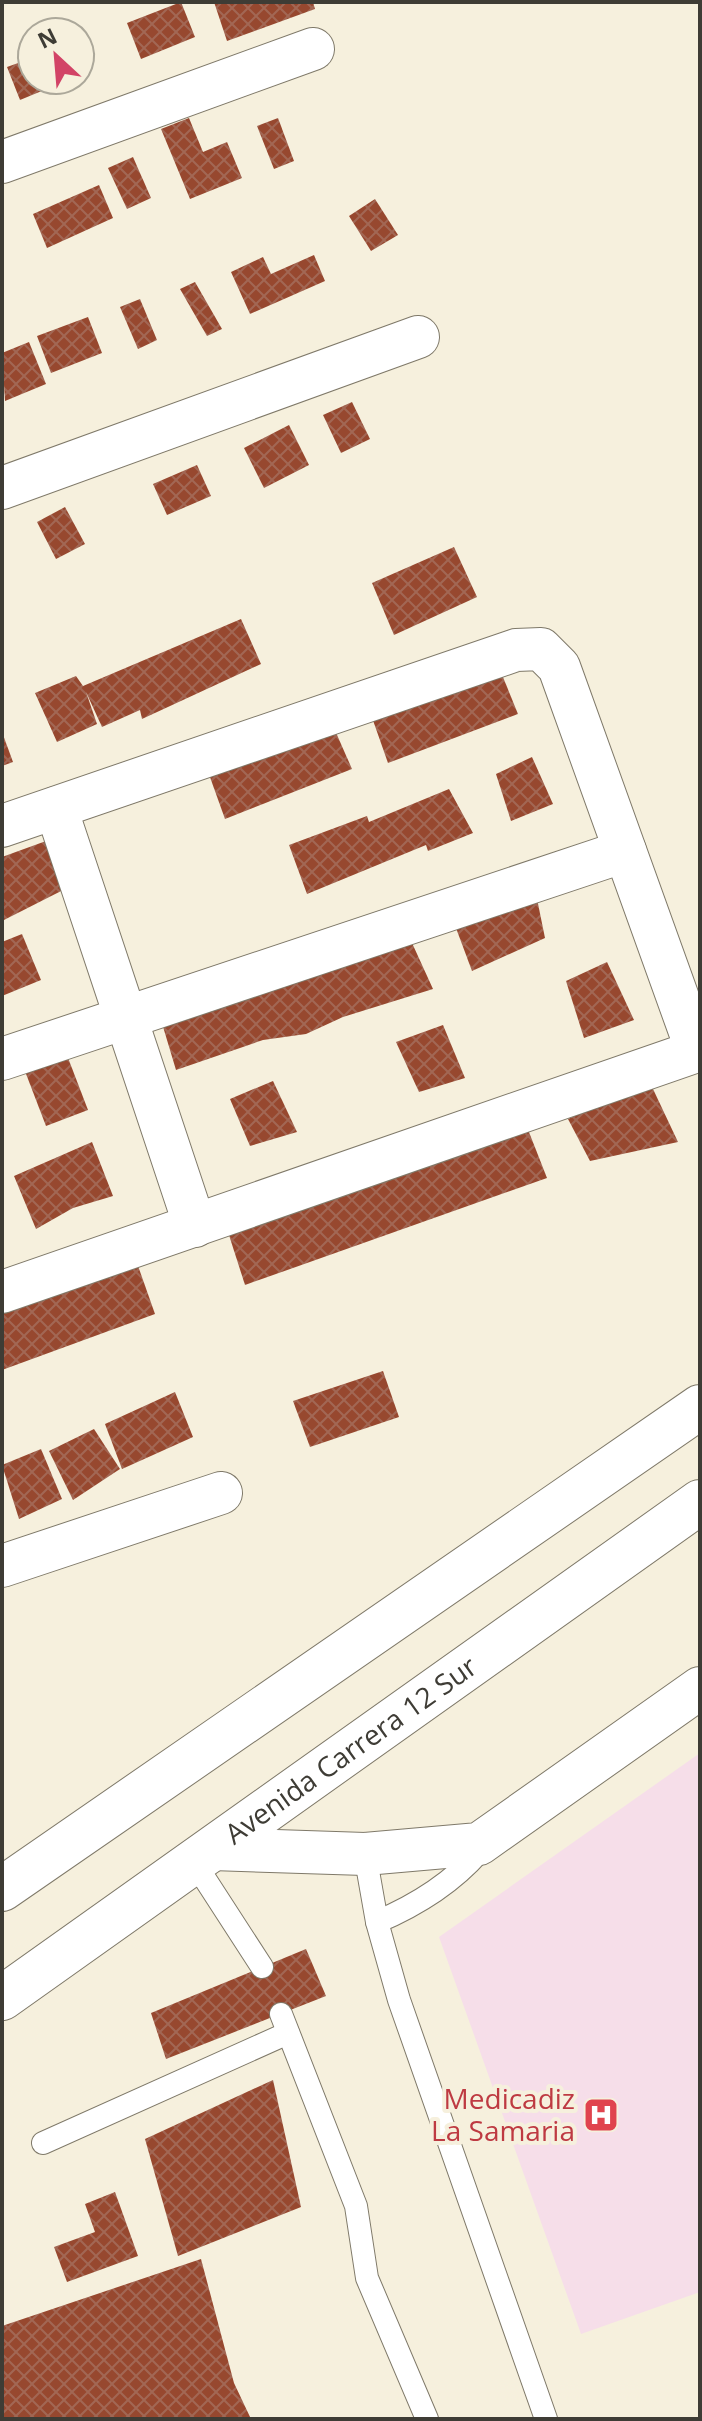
<svg xmlns="http://www.w3.org/2000/svg" width="702" height="2421" viewBox="0 0 702 2421" font-family="'Open Sans',sans-serif">
<style>
.medical{fill:#f6dee9}
.building{fill:url(#building-cross-hatch)}
.lines{fill:none;stroke-linecap:round;stroke-linejoin:round}
.lane-casing{stroke:#7f7969;stroke-width:24}
.street-casing{stroke:#7f7969;stroke-width:44}
.secondary-casing{stroke:#7f7969;stroke-width:46}
.lane{stroke:#fff;stroke-width:22}
.street{stroke:#fff;stroke-width:42}
.secondary{stroke:#fff;stroke-width:44}
.labels{text-anchor:middle;stroke-width:8;stroke-linejoin:round;paint-order:stroke}
.street-label{font-size:28px;fill:#3e3c35;stroke:#f6f0dd}
.health-label{font-size:28px;fill:#be3a42;stroke:#f6f0dd;text-anchor:end}
</style>
<defs>
<pattern id="building-cross-hatch" width="8" height="8" patternUnits="userSpaceOnUse" patternTransform="scale(2)"><rect width="8" height="8" fill="#97482f"/><path d="M0 0l8 8M0 8l8-8" fill="none" stroke="#a26754"/></pattern>
</defs>
<rect width="100%" height="100%" fill="#f6f0dd"/>
<!-- medical -->
<path class="medical" d="M 700,1753 L 700,2292 L 581,2334 L 439,1937 Z"/>
<!-- building -->
<g class="building">
<path d="M 181,2 L 195,37 L 141,59 L 127,23 Z"/>
<path d="M 214,2 L 313,2 L 315,9 L 227,41 Z"/>
<path d="M 32,58 L 32,80 L 45,80 L 49,88 L 20,100 L 7,67 Z"/>
<path d="M 189,118 L 203,152 L 227,142 L 242,178 L 190,199 L 161,129 Z"/>
<path d="M 278,118 L 294,161 L 274,169 L 257,126 Z"/>
<path d="M 133,157 L 151,198 L 127,209 L 108,168 Z"/>
<path d="M 99,185 L 113,218 L 47,248 L 33,214 Z"/>
<path d="M 375,199 L 398,235 L 371,251 L 349,216 Z"/>
<path d="M 314,255 L 325,281 L 250,314 L 231,272 L 263,257 L 271,274 Z"/>
<path d="M 195,282 L 222,329 L 207,336 L 180,289 Z"/>
<path d="M 140,299 L 157,340 L 138,349 L 120,307 Z"/>
<path d="M 88,317 L 102,353 L 51,373 L 37,336 Z"/>
<path d="M 29,342 L 46,384 L 5,401 L 2,353 Z"/>
<path d="M 352,402 L 370,439 L 341,453 L 323,415 Z"/>
<path d="M 289,425 L 309,465 L 264,488 L 244,448 Z"/>
<path d="M 197,465 L 211,496 L 167,515 L 153,484 Z"/>
<path d="M 65,507 L 85,544 L 56,559 L 37,522 Z"/>
<path d="M 454,547 L 477,597 L 394,635 L 372,583 Z"/>
<path d="M 241,619 L 261,664 L 142,719 L 140,710 L 102,727 L 86,692 L 97,724 L 57,742 L 35,693 L 76,676 L 83,686 Z"/>
<path d="M 496,660 L 518,714 L 388,763 L 369,709 Z"/>
<path d="M 330,719 L 352,769 L 225,819 L 206,766 Z"/>
<path d="M 2,732 L 13,762 L 2,766 Z"/>
<path d="M 532,757 L 553,804 L 511,821 L 496,774 Z"/>
<path d="M 449,789 L 473,833 L 428,851 L 426,845 L 307,894 L 289,845 L 367,816 L 369,822 Z"/>
<path d="M 57,837 L 73,885 L 2,921 L 2,857 Z"/>
<path d="M 535,889 L 545,938 L 472,971 L 453,920 Z"/>
<path d="M 407,932 L 433,989 L 343,1017 L 306,1034 L 263,1040 L 176,1070 L 161,1020 Z"/>
<path d="M 22,934 L 41,980 L 2,996 L 2,942 Z"/>
<path d="M 607,962 L 634,1020 L 584,1038 L 566,981 Z"/>
<path d="M 443,1025 L 465,1078 L 419,1092 L 396,1042 Z"/>
<path d="M 65,1050 L 88,1110 L 46,1126 L 23,1066 Z"/>
<path d="M 273,1081 L 297,1132 L 250,1146 L 230,1099 Z"/>
<path d="M 653,1089 L 678,1142 L 590,1161 L 568,1119 L 611,1100 Z"/>
<path d="M 527,1127 L 547,1178 L 245,1285 L 228,1232 Z"/>
<path d="M 92,1142 L 113,1196 L 73,1208 L 36,1229 L 14,1176 Z"/>
<path d="M 137,1263 L 155,1314 L 2,1370 L 2,1312 Z"/>
<path d="M 383,1371 L 399,1417 L 310,1447 L 293,1401 Z"/>
<path d="M 175,1392 L 193,1437 L 122,1469 L 105,1424 Z"/>
<path d="M 94,1429 L 120,1469 L 73,1500 L 49,1451 Z"/>
<path d="M 41,1449 L 62,1499 L 19,1519 L 2,1465 Z"/>
<path d="M 306,1949 L 326,1996 L 166,2059 L 151,2013 Z"/>
<path d="M 273,2080 L 301,2207 L 178,2256 L 145,2139 Z"/>
<path d="M 115,2192 L 138,2256 L 67,2282 L 54,2247 L 95,2232 L 85,2204 Z"/>
<path d="M 201,2259 L 234,2383 L 251,2419 L 2,2419 L 2,2326 Z"/>
</g>
<g class="lines">
<defs>
<g id="lane">
<path d="M 365,1854 L 377,1922 L 399,2000 L 546,2419"/>
<path d="M 194,1862 L 262,1967"/>
<path d="M 377,1922 C 417,1905 451,1884 479,1852 L 479,1844"/>
<path d="M 281,2014 L 356,2206 L 367,2278 L 427,2419"/>
<path d="M 43,2143 L 288,2033"/>
</g>
<g id="street">
<path d="M 2,162 L 313,49"/>
<path d="M 2,488 L 418,337"/>
<path d="M 56,808 L 195,1226"/>
<path d="M 2,826 L 516,650 L 541,649 L 559,667 L 697,1051 L 2,1292"/>
<path d="M 2,1059 L 625,851"/>
<path d="M 2,1566 L 221,1493"/>
<path d="M 212,1849 L 365,1854 L 479,1844 L 700,1688"/>
</g>
<g id="secondary">
<path d="M 2,1889 L 700,1407"/>
<path id="s1" d="M 2,1998 L 700,1502"/>
</g>
</defs>
<!-- lane casing -->
<use href="#lane" class="lane-casing"/>
<!-- street casing -->
<use href="#street" class="street-casing"/>
<!-- secondary casing -->
<use href="#secondary" class="secondary-casing"/>
<!-- lane -->
<use href="#lane" class="lane"/>
<!-- street -->
<use href="#street" class="street"/>
<!-- secondary -->
<use href="#secondary" class="secondary"/>
</g>
<!-- icons -->
<defs>
<symbol id="hospital-square" viewBox="-11 -11 22 22"><rect x="-9" y="-9" width="18" height="18" rx="4" fill="#e0444e" stroke="#f6f0dd"/><path d="M-5-5h3v3.5h4V-5h3V5h-3V1.5h-4V5h-3Z" fill="#fff"/></symbol>
</defs>
<g fill-rule="evenodd">
<use href="#hospital-square" x="581" y="2095" width="40" height="40"/>
</g>
<g class="labels">
<!-- street labels -->
<g class="street-label">
<text dy="10" stroke="none"><textPath href="#s1" startOffset="428">Avenida Carrera 12 Sur</textPath></text>
</g>
<!-- health labels -->
<g class="health-label">
<text x="575" y="2109">Medicadiz<tspan x="575" dy="32">La Samaria</tspan></text>
</g>
</g>
<!-- border -->
<rect width="702" height="2421" fill="none" stroke="#3e3c35" stroke-width="8"/>
<!-- north arrow -->
<g transform="translate(56 56) rotate(334)"><circle r="38" fill="#f6f0dd" stroke="#aca89a" stroke-width="2"/>
<path d="M0-6L14 30L0 20L-14 30Z" fill="#d24366"/>
<text y="-12" font-size="22" font-weight="bold" text-anchor="middle" fill="#3e3c35">N</text>
</g>
</svg>
